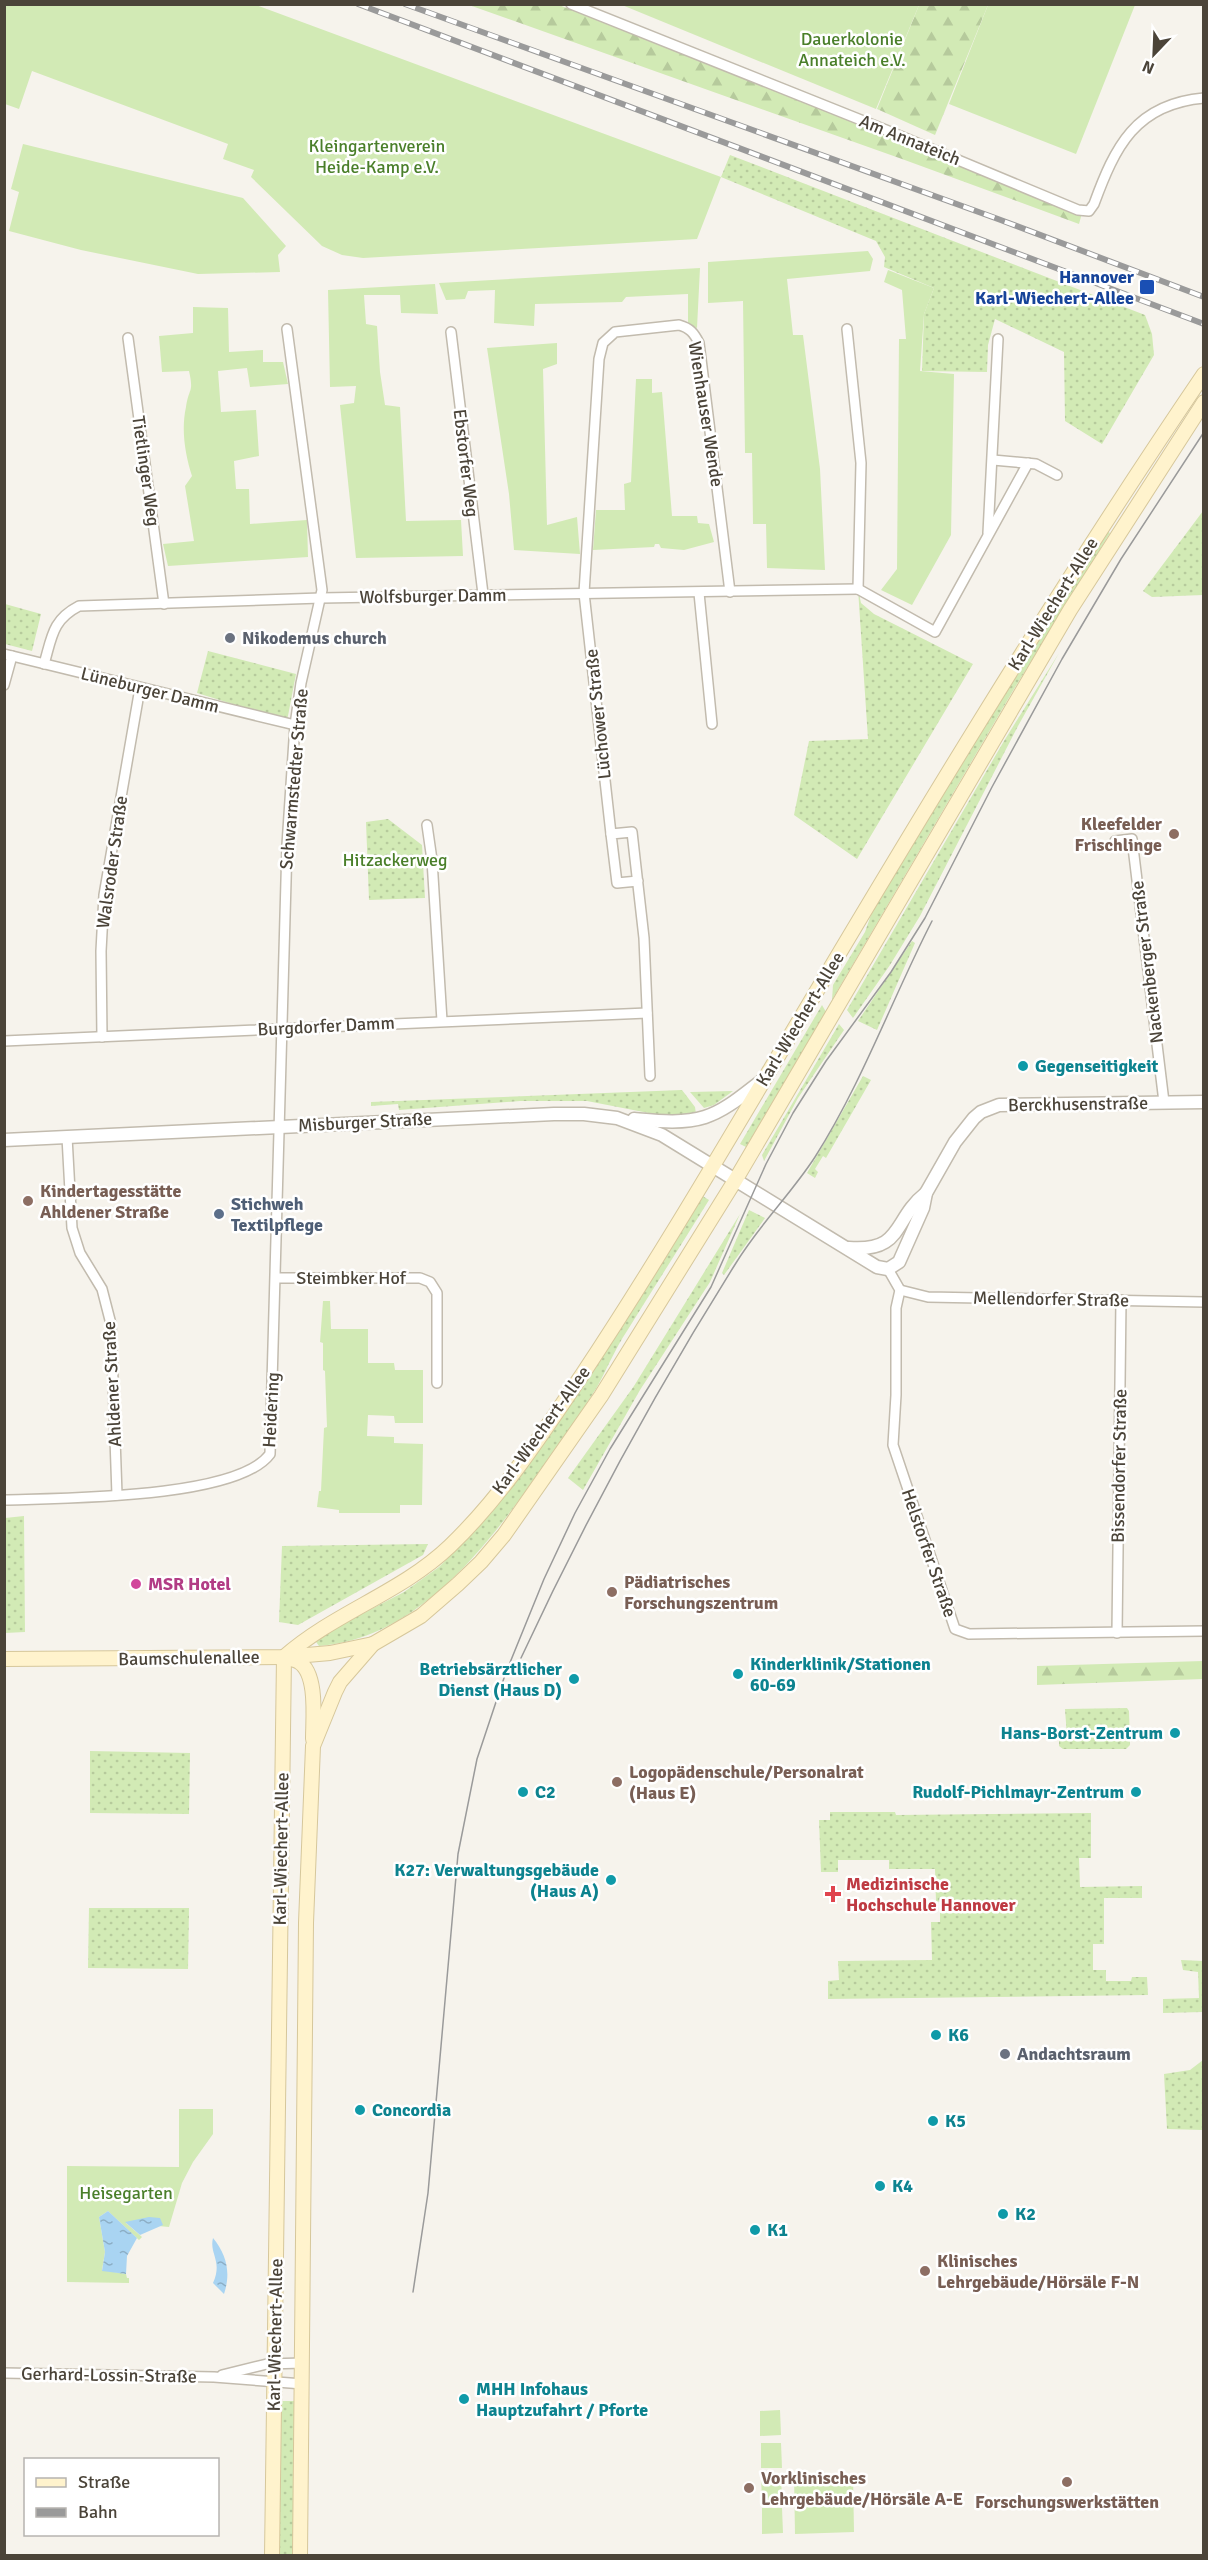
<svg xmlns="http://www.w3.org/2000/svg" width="1208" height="2560" viewBox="0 0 1208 2560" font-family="Signika,sans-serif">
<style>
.grass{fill:url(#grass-dots)}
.forest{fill:url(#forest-firs)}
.garden{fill:#d2eab5}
.water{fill:url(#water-ripples)}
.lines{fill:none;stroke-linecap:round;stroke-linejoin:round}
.minor-casing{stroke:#c2bbae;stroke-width:12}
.tertiary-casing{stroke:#c2bbae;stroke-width:15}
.secondary-casing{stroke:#d6c79b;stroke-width:16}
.minor{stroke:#fff;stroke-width:9}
.tertiary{stroke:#fff;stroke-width:12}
.secondary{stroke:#fff3cd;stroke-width:14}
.tram{stroke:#9a9a9a;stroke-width:1.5}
.rail-casing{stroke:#9a9a9a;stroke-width:6}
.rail{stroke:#fff;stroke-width:4;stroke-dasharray:11;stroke-linecap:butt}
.transit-dot{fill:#1a4fb4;stroke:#fff;stroke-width:2}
.worship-dot{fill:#6b7280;stroke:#fff;stroke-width:2}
.education-dot{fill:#8d6e63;stroke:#fff;stroke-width:2}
.culture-dot{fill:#0f9aa8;stroke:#fff;stroke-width:2}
.service-dot{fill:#5c6f8a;stroke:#fff;stroke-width:2}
.hotel-dot{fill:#d1479c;stroke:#fff;stroke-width:2}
.health-dot{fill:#e0444e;stroke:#fff;stroke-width:2}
.labels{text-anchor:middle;stroke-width:5;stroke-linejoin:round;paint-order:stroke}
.park-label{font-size:18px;fill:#4a7f2a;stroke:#fff}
.street-label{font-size:18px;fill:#4b4439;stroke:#fff}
.transit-label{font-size:18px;font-weight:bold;fill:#164399;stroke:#fff;text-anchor:end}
.worship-label{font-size:18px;font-weight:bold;fill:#5b616d;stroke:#fff;text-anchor:start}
.education-label{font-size:18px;font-weight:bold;fill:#785e54;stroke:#fff;text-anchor:start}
.culture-label{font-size:18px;font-weight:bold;fill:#0d838f;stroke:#fff;text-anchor:start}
.service-label{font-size:18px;font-weight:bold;fill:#4e5e75;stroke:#fff;text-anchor:start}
.hotel-label{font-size:18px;font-weight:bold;fill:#b23c85;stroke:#fff;text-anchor:start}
.health-label{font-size:18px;font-weight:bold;fill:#be3a42;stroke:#fff;text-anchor:start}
</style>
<defs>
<pattern id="grass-dots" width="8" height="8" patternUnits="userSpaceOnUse" patternTransform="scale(1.5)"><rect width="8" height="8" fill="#d2eab5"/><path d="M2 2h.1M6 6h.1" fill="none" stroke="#b6ca9c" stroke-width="1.8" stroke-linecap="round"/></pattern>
<pattern id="forest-firs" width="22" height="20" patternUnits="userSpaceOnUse" patternTransform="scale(1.5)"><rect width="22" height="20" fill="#d2eab5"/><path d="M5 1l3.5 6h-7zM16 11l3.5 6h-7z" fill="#b6ca9c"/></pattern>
<pattern id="water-ripples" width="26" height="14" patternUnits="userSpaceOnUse" patternTransform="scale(1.5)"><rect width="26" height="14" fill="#a9d4f2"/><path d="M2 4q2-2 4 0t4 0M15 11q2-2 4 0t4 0" fill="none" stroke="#8caec5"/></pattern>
</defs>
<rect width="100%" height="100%" fill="#f6f3ec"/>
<!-- grass -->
<g class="grass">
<path d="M 730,155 L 1145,315 L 1152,334 L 1154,355 L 1102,444 L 1065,421 L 1064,352 L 995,319 L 988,345 L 987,372 L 922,371 L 924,314 L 934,288 L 884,267 L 885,257 L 876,241 L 721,177 Z"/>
<path d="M 1203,511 L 1203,595 L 1152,597 L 1143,591 Z"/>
<path d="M 1107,531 L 1110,533 L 1014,689 L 832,1000 L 833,985 L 865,932 L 874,906 L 934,804 Z"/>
<path d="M 858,589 L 861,603 L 874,614 L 973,664 L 857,859 L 794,815 L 809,741 L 868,739 Z"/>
<path d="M 5,604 L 41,614 L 32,651 L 5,644 Z"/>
<path d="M 208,651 L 296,674 L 287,721 L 197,693 Z"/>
<path d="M 1059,653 L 1018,726 L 920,916 L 890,965 L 853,1018 L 847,1010 L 1004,741 Z"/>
<path d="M 388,819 L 422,845 L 425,898 L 369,900 L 366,822 Z"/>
<path d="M 912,941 L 915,943 L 877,1030 L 858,1021 Z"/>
<path d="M 822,1005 L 826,1012 L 746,1147 L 740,1144 Z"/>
<path d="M 839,1024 L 844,1030 L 798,1098 L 764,1161 L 762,1155 Z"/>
<path d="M 863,1076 L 871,1080 L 826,1158 L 823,1156 L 815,1169 L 818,1172 L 815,1178 L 807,1173 Z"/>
<path d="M 682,1090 L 695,1107 L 696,1114 L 669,1117 L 587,1101 L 520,1101 L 399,1110 L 398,1104 L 371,1106 L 371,1102 Z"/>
<path d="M 733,1091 L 714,1105 L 704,1108 L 690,1092 Z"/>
<path d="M 701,1195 L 709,1200 C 682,1244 654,1287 627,1331 C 615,1349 607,1369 597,1387 C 582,1412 564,1436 548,1459 C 494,1537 423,1638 319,1646 L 314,1639 L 404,1592 L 439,1567 L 461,1545 L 521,1471 Z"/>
<path d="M 749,1210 L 765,1218 L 724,1275 L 722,1273 Z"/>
<path d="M 740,1214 L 710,1282 L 640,1390 L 583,1490 L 568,1478 L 634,1386 Z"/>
<path d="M 24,1516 L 25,1632 L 5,1633 L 5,1518 Z"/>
<path d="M 428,1544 L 423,1555 L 298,1625 L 279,1622 L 282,1546 Z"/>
<path d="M 1127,1708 L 1129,1711 L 1130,1745 L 1126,1749 L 1063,1749 L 1059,1746 L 1059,1739 L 1067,1737 L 1065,1709 Z"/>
<path d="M 90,1751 L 190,1753 L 189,1814 L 90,1813 Z"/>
<path d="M 830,1812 L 895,1812 L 896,1815 L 1091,1813 L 1091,1858 L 1079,1858 L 1080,1887 L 1142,1886 L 1142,1898 L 1104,1898 L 1104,1944 L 1093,1944 L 1093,1970 L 1106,1970 L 1106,1981 L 1131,1981 L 1132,1977 L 1147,1977 L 1148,1995 L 828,1999 L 828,1981 L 839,1980 L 838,1961 L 932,1960 L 931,1922 L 940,1922 L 940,1902 L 936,1901 L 935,1869 L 889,1869 L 889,1860 L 838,1860 L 838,1872 L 821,1872 L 819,1820 L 830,1820 Z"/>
<path d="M 89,1908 L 189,1908 L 188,1969 L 88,1968 Z"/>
<path d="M 1181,1960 L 1203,1961 L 1203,2012 L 1163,2013 L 1163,1999 L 1199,1998 L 1198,1972 L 1183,1970 Z"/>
<path d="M 1203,2060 L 1203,2130 L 1167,2129 L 1164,2074 L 1190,2070 Z"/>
<path d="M 274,2401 L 302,2401 L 300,2555 L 272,2556 Z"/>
</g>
<!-- forest -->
<g class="forest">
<path d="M 469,5 L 559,5 L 1082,213 L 1079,224 L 902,159 Z"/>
<path d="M 919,5 L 988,5 L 935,135 L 877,109 Z"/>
<path d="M 1203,1661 L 1203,1679 L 1037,1685 L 1037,1666 Z"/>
</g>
<!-- garden -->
<g class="garden">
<path d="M 5,4 L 256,5 L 721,177 L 697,239 L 363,258 L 342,255 L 322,246 L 251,177 L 254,170 L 223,159 L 228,144 L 32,71 L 19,109 L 5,104 Z"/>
<path d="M 622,5 L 919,5 L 876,109 Z"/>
<path d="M 988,5 L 1135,5 L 1076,154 L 949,104 Z"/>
<path d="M 23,144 L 243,198 L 286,246 L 278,255 L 280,272 L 198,274 L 81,250 L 9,231 L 19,192 L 11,189 Z"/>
<path d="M 868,251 L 873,259 L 870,271 L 787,279 L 793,335 L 803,335 L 820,469 L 825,570 L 767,568 L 766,524 L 753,524 L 752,453 L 745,453 L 743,301 L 708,303 L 708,262 Z"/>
<path d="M 700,268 L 697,328 L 688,324 L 688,294 L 626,297 L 622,302 L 535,304 L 534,326 L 494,323 L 495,290 L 468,291 L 465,299 L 446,300 L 439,283 Z"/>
<path d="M 888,270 L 934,288 L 924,314 L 920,371 L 954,374 L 951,535 L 912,605 L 881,590 L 897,569 L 899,339 L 906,339 L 902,290 L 884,282 Z"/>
<path d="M 435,284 L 438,314 L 401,313 L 400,295 L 364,295 L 366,324 L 377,326 L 380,372 L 385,405 L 400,407 L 406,521 L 461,520 L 463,556 L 356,558 L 340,405 L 354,403 L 356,386 L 330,387 L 328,290 Z"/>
<path d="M 193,307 L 228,308 L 229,352 L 263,350 L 263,362 L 283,362 L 288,384 L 250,387 L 247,368 L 218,371 L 221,412 L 256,410 L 259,456 L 234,461 L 236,489 L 249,489 L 250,524 L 307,520 L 308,557 L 168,566 L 163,544 L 194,541 L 185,486 L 192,476 C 185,454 181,430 186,407 C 189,387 194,393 189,371 L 162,372 L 159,336 L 193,333 Z"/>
<path d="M 557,343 L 557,364 L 543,369 L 547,525 L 577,517 L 580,554 L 514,550 L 509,494 L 487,348 Z"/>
<path d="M 636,379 L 652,379 L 652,393 L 662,392 L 672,516 L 697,516 L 698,523 L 709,524 L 714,542 L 684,550 L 661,548 L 659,544 L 655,544 L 654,547 L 593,550 L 596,510 L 625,510 L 624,484 L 631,482 Z"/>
<path d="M 323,1301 L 330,1301 L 331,1329 L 368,1329 L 368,1363 L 394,1363 L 395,1370 L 423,1370 L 423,1423 L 395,1423 L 394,1416 L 368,1415 L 367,1436 L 394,1437 L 394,1443 L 423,1444 L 422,1505 L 400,1505 L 400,1513 L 339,1513 L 339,1510 L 317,1507 L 319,1491 L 321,1491 L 324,1428 L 327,1427 L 325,1371 L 323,1370 L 323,1343 L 320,1342 Z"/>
<path d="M 179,2109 L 213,2109 L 213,2134 L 193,2162 L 182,2183 L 169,2227 L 126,2223 L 142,2237 L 139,2240 L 108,2211 L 99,2217 L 105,2252 L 102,2270 L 126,2274 L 127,2278 L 129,2278 L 129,2283 L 67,2282 L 67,2166 L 179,2167 Z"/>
<path d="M 780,2410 L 781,2435 L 760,2436 L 760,2411 Z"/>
<path d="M 761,2443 L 781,2443 L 782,2468 L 761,2468 Z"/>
<path d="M 853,2474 L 854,2532 L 795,2534 L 794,2475 Z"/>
<path d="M 781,2475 L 782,2500 L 762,2501 L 761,2476 Z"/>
<path d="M 762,2508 L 782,2508 L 783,2533 L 762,2534 Z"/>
</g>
<!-- water -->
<g class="water">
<path d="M 108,2211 L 137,2238 L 127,2256 L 126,2274 L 102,2271 L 105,2252 L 99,2217 Z"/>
<path d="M 149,2217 L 160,2218 L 163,2225 L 140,2235 L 125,2222 Z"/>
<path d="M 213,2238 C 227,2255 231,2273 224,2294 L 213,2283 C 223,2261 209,2254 213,2238 Z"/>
</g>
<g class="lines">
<defs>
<g id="minor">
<path d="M 571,4 L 886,130 L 1078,210 L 1089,211 L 1094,204 C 1115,147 1135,104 1204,98"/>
<path d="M 847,329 L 861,463 L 858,589"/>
<path d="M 451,332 L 483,594"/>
<path d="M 128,338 L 164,604"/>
<path d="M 993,460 L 1036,464 L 1057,475"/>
<path d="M 988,533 L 998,339"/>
<path d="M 858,589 L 935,632 L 1028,463"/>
<path d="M 699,593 L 712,724"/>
<path d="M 4,654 L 295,725"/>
<path d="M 44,664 C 52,637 52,620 79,606 L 321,598 L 858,589"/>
<path d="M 4,685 L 12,656"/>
<path d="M 427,825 L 432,860 L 442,1021"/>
<path d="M 611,834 L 584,593 L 599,359 L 603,343 L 615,332 L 679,325 C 690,328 694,333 699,343 L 730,592"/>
<path d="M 1115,841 L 1132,839 L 1164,1102"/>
<path d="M 638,881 L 617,883 L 611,834 L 632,832 L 644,938 L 650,1076"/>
<path d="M 102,1037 L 101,951 L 104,895 L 140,688"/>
<path d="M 4,1041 L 647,1013"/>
<path d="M 67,1137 L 72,1228 L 80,1253 L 102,1289 L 111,1324 L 117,1495"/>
<path d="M 888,1269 L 900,1290 L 896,1308 L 896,1395 L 893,1445 L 955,1629 L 969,1634 L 1204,1631"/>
<path d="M 276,1278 L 420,1278 L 430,1282 L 437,1293 L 437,1383"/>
<path d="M 900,1290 L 928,1297 L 1204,1302"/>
<path d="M 4,1500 C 61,1498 237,1499 270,1454 L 287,845 L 295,725 L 301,683 L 322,590 L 287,329"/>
<path d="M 1117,1633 L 1121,1300"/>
<path d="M 4,2373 L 214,2377 L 303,2384"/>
<path d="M 222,2375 L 267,2364 L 303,2363"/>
</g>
<g id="tertiary">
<path d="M 634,1119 C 657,1121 683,1124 705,1117 C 727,1110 745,1093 764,1079"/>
<path d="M 4,1140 L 554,1114 L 584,1114 L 617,1118 L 662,1135 L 877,1267 L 888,1269 L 899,1262 L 923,1208 L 926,1193 L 955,1142 L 974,1118 L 981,1112 L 999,1105 L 1204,1102"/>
<path d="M 849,1248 C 904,1252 892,1220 926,1193"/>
</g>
<g id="secondary">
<path d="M 286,1657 C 290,1659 296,1660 299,1662 C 318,1674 313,1719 313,1739"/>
<path d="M 4,1659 L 284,1657 L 330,1653 L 373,1644"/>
<path d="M 272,2556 L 284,1657 C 335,1612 401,1593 450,1546 C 502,1496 542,1434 582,1375 C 647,1277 707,1176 767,1075 C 907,838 1049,602 1204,374"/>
<path d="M 300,2556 L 306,1923 L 313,1746 L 335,1692 L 340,1682 L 373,1644 L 421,1616 L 458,1584 L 481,1562 L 504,1535 L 601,1396 L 736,1179 L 1070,610 L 1204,402"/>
</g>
</defs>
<!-- minor casing -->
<use href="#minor" class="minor-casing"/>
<!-- tertiary casing -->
<use href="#tertiary" class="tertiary-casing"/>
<!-- secondary casing -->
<use href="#secondary" class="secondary-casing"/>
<!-- minor -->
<use href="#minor" class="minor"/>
<!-- tertiary -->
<use href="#tertiary" class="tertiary"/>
<!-- secondary -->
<use href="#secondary" class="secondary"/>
<!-- tram -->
<g class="tram">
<path d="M 521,1658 C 584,1522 656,1390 736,1263 C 759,1225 791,1194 815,1157 C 862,1083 892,999 932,921"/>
<path d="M 413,2292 L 428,2193 L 458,1854 L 477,1759 L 505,1675 L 544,1579 L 575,1513 L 610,1449 L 711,1287 L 766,1164 L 793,1113 L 826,1061 L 891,972 L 925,918 L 992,787 L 1062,659 L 1121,559 L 1204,432"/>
</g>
<defs>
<g id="rail">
<path d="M 358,4 L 1204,324"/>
<path d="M 405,4 L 998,219 L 1204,297"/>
</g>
</defs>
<!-- rail casing -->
<use href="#rail" class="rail-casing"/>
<!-- rail -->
<use href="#rail" class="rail"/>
</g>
<!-- markers -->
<rect class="transit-dot" x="1139" y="279" width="16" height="16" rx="3"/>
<g class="worship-dot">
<circle cx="230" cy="638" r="6"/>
<circle cx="1005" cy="2054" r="6"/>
</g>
<g class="education-dot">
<circle cx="1174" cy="834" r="6"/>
<circle cx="28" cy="1201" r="6"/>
<circle cx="612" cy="1592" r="6"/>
<circle cx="617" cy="1782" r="6"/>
<circle cx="925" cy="2271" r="6"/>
<circle cx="1067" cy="2482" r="6"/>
<circle cx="749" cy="2488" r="6"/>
</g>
<g class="culture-dot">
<circle cx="1023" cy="1066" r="6"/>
<circle cx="738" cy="1674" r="6"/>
<circle cx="574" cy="1679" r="6"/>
<circle cx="1175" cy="1733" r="6"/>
<circle cx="523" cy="1792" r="6"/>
<circle cx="1136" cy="1792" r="6"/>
<circle cx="611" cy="1880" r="6"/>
<circle cx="936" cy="2035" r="6"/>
<circle cx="360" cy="2110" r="6"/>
<circle cx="933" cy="2121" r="6"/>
<circle cx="880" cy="2186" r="6"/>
<circle cx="1003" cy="2214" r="6"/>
<circle cx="755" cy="2230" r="6"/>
<circle cx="464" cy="2399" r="6"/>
</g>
<circle class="service-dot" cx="219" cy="1214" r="6"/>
<circle class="hotel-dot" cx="136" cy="1584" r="6"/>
<path class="health-dot" d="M830 1885h6v6h6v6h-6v6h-6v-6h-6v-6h6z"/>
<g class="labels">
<!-- park labels -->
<g class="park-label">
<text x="852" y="45">Dauerkolonie<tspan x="852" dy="21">Annateich e.V.</tspan></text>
<text x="377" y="152">Kleingartenverein<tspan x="377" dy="21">Heide-Kamp e.V.</tspan></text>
<text x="395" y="866">Hitzackerweg</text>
<text x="126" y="2199">Heisegarten</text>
</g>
<!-- street labels -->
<g class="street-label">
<text transform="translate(910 140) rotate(22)" y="6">Am Annateich</text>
<text transform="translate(706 414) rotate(81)" y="6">Wienhauser Wende</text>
<text transform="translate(466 463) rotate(83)" y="6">Ebstorfer Weg</text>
<text transform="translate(146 471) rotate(82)" y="6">Tietlinger Weg</text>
<text transform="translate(433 596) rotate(-1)" y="6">Wolfsburger Damm</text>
<text transform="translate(1053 604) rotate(-58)" y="6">Karl-Wiechert-Allee</text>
<text transform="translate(150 690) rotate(14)" y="6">Lüneburger Damm</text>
<text transform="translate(598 714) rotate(-96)" y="6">Lüchower Straße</text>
<text transform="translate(294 779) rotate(-85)" y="6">Schwarmstedter Straße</text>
<text transform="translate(112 862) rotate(-82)" y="6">Walsroder Straße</text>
<text transform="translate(1147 962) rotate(-97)" y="6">Nackenberger Straße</text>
<text transform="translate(800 1019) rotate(-59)" y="6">Karl-Wiechert-Allee</text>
<text transform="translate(326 1026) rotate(-3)" y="6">Burgdorfer Damm</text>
<text transform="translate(1078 1104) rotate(-1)" y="6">Berckhusenstraße</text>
<text transform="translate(365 1122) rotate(-3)" y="6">Misburger Straße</text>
<text x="351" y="1284">Steimbker Hof</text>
<text transform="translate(1051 1299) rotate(1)" y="6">Mellendorfer Straße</text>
<text transform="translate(112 1384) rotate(-93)" y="6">Ahldener Straße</text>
<text transform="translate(271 1410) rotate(-87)" y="6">Heidering</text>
<text transform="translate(541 1430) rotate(-54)" y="6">Karl-Wiechert-Allee</text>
<text transform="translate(1119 1466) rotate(-89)" y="6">Bissendorfer Straße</text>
<text transform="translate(929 1553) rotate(71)" y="6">Helstorfer Straße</text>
<text transform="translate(189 1658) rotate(-1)" y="6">Baumschulenallee</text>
<text transform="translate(281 1849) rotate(-89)" y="6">Karl-Wiechert-Allee</text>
<text transform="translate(275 2335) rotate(-89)" y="6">Karl-Wiechert-Allee</text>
<text transform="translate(109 2375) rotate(1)" y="6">Gerhard-Lossin-Straße</text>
</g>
<!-- transit labels -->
<g class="transit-label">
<text x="1134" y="283">Hannover<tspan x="1134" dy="21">Karl-Wiechert-Allee</tspan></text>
</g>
<!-- worship labels -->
<g class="worship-label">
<text x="242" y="644">Nikodemus church</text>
<text x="1017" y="2060">Andachtsraum</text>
</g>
<!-- education labels -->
<g class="education-label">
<text x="1162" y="830" text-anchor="end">Kleefelder<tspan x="1162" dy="21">Frischlinge</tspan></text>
<text x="40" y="1197">Kindertagesstätte<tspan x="40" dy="21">Ahldener Straße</tspan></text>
<text x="624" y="1588">Pädiatrisches<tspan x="624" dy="21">Forschungszentrum</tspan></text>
<text x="629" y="1778">Logopädenschule/Personalrat<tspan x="629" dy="21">(Haus E)</tspan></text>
<text x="937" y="2267">Klinisches<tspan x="937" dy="21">Lehrgebäude/Hörsäle F-N</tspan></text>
<text x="761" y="2484">Vorklinisches<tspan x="761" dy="21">Lehrgebäude/Hörsäle A-E</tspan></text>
<text x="1067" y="2508" text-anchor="middle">Forschungswerkstätten</text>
</g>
<!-- culture labels -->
<g class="culture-label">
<text x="1035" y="1072">Gegenseitigkeit</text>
<text x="750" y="1670">Kinderklinik/Stationen<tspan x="750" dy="21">60-69</tspan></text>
<text x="562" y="1675" text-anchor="end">Betriebsärztlicher<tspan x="562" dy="21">Dienst (Haus D)</tspan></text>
<text x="1163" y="1739" text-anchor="end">Hans-Borst-Zentrum</text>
<text x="535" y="1798">C2</text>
<text x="1124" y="1798" text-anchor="end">Rudolf-Pichlmayr-Zentrum</text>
<text x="599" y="1876" text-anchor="end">K27: Verwaltungsgebäude<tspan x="599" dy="21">(Haus A)</tspan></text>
<text x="948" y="2041">K6</text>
<text x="372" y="2116">Concordia</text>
<text x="945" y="2127">K5</text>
<text x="892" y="2192">K4</text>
<text x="1015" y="2220">K2</text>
<text x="767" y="2236">K1</text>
<text x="476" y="2395">MHH Infohaus<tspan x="476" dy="21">Hauptzufahrt / Pforte</tspan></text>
</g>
<!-- service labels -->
<g class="service-label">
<text x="231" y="1210">Stichweh<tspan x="231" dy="21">Textilpflege</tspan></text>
</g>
<!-- hotel labels -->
<g class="hotel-label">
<text x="148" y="1590">MSR Hotel</text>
</g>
<!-- health labels -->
<g class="health-label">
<text x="846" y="1890">Medizinische<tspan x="846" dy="21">Hochschule Hannover</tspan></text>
</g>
</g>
<!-- border -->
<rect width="1208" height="2560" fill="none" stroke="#4b4439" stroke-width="12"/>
<!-- legend -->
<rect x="24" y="2458" width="195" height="78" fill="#ffffff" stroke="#b7b4b0" stroke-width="1.5"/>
<rect x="36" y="2478" width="30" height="9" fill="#fff3cd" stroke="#b7b4b0" stroke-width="1.5"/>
<text x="78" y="2488" font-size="18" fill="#4b4439">Straße</text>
<rect x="36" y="2508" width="30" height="9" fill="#9a9a9a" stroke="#b7b4b0" stroke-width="1.5"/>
<text x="78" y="2518" font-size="18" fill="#4b4439">Bahn</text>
<!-- north arrow -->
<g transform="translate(1154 54) rotate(203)" stroke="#ffffff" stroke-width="4.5" paint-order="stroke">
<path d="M0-4.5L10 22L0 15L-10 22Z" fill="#4b4439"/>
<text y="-9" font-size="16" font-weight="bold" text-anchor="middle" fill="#4b4439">N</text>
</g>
</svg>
